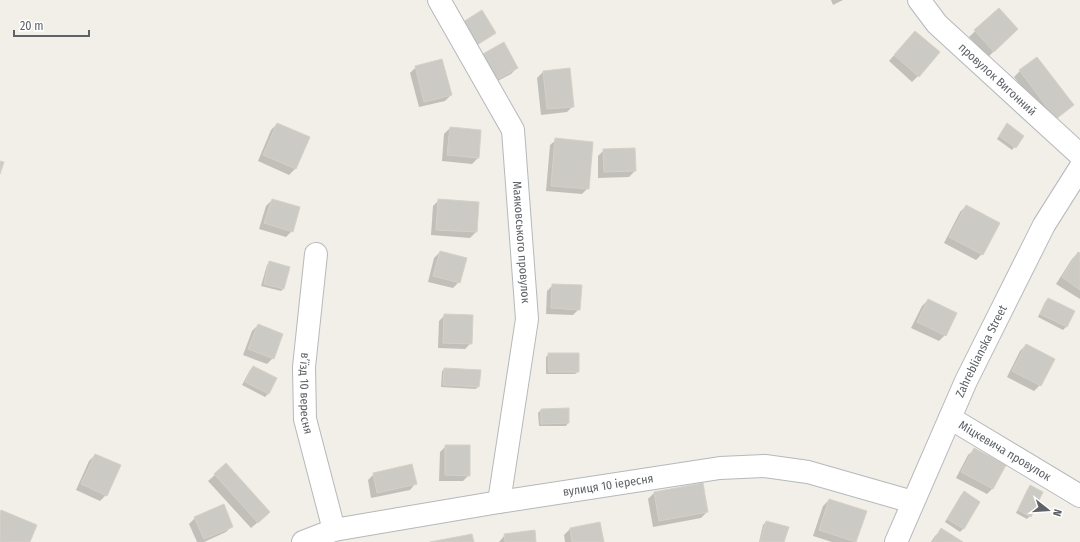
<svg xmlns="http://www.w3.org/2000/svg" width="1080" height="542" viewBox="0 0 1080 542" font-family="'Fira Sans Condensed',sans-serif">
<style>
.shadow{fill:#0003}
.building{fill:#cccac5;stroke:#d6d1c6}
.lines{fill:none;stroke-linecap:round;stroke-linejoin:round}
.minor-casing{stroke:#b5b8bc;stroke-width:24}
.minor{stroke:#fff;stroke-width:22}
.labels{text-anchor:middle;stroke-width:3;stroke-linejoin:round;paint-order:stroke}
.street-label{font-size:12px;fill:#5f6368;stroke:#fff}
</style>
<rect width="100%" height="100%" fill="#f1efe8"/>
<!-- shadow -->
<g class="shadow">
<path d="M 831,0 L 843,0 L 833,5 Z"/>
<path d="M 998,9 L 1011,35 L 988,57 L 969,37 Z"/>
<path d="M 909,38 L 918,76 L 912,82 L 889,61 Z"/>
<path d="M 475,62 L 517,68 L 511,74 L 488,86 Z"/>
<path d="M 416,67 L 451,95 L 445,101 L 419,107 L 410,73 Z"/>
<path d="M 1020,71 L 1073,104 L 1050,124 L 1014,77 Z"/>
<path d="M 543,72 L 573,106 L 567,112 L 541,115 L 537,78 Z"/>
<path d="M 277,124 L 309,138 L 295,169 L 289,175 L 258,161 L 271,130 Z"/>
<path d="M 450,128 L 478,158 L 472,164 L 442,161 L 444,134 Z"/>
<path d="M 1004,128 L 1023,136 L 1012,150 L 997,139 Z"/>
<path d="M 556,140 L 588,188 L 582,194 L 546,191 L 550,145 Z"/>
<path d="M 604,150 L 635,171 L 629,177 L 598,178 L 598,156 Z"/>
<path d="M 272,200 L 292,231 L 286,237 L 259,229 L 266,206 Z"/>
<path d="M 439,200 L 478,203 L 476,232 L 470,238 L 431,235 L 433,206 Z"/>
<path d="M 966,206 L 982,254 L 976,260 L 944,243 L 960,212 Z"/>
<path d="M 440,252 L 459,282 L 453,288 L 428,282 L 434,258 Z"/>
<path d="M 1078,253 L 1080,254 L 1080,299 L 1056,284 L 1072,259 Z"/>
<path d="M 270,262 L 283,289 L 281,291 L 261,286 L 267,265 Z"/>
<path d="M 553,285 L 579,309 L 573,315 L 546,314 L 547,291 Z"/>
<path d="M 1048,299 L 1073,312 L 1066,327 L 1063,330 L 1038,317 L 1045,302 Z"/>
<path d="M 928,300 L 956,314 L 945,335 L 939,341 L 911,328 L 922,306 Z"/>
<path d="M 445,315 L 471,343 L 465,349 L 438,348 L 439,321 Z"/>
<path d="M 258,325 L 273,358 L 267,364 L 243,355 L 252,331 Z"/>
<path d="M 1026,345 L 1040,385 L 1034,391 L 1007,377 L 1020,351 Z"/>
<path d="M 549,354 L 578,372 L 575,374 L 546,374 L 546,357 Z"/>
<path d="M 253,367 L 276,378 L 268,394 L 265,397 L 242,385 L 250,370 Z"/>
<path d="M 445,369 L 478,386 L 476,389 L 441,387 L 442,371 Z"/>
<path d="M 541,410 L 568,423 L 566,426 L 539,426 L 538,413 Z"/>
<path d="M 446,446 L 469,475 L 463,481 L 439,481 L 440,452 Z"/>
<path d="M 974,450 L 993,488 L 987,494 L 956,478 L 968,455 Z"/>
<path d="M 95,455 L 106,495 L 100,501 L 76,490 L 89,461 Z"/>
<path d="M 226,465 L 263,518 L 251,528 L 208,481 Z"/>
<path d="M 374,474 L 415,484 L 410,490 L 371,498 L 368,480 Z"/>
<path d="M 1030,487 L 1030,516 L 1027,519 L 1016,513 L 1027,490 Z"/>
<path d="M 654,493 L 707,512 L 701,518 L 653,527 L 648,499 Z"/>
<path d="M 964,493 L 979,502 L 963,529 L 960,532 L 945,522 L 961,495 Z"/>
<path d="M 829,500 L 865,512 L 855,542 L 832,542 L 813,536 L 823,506 Z"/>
<path d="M 195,518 L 232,526 L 226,532 L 204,542 L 197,542 L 189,524 Z"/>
<path d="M 766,522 L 783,542 L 759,542 L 763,525 Z"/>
<path d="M 599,524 L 603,542 L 565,542 L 564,535 L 570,529 Z"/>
<path d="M 941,530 L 961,542 L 931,542 L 935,536 Z"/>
<path d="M 505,535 L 535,542 L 499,542 Z"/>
</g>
<!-- building -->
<g class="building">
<path d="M 999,8 L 1018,29 L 994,52 L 974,30 Z"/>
<path d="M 482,10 L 496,33 L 477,45 L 463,22 Z"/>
<path d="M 915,31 L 940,52 L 919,77 L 894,55 Z"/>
<path d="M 504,42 L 518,68 L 494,81 L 481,55 Z"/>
<path d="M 1037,57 L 1074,105 L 1056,119 L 1019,70 Z"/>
<path d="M 442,59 L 452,95 L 424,102 L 415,66 Z"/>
<path d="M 570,68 L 574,107 L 547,109 L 543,71 Z"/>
<path d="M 277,123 L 310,137 L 296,169 L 263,155 Z"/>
<path d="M 1007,123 L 1024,136 L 1016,148 L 999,136 Z"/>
<path d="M 450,127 L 481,130 L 479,158 L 447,155 Z"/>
<path d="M 555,138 L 593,142 L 589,189 L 551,186 Z"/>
<path d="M 635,148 L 636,171 L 604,172 L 603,149 Z"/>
<path d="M 0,161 L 4,162 L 0,174 Z"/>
<path d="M 272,199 L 300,207 L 293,232 L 264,223 Z"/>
<path d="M 438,199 L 479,202 L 477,232 L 436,230 Z"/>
<path d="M 966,205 L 1000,223 L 983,255 L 949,237 Z"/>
<path d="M 440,251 L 467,258 L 460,283 L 433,276 Z"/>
<path d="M 1078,252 L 1080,253 L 1080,290 L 1062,277 Z"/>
<path d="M 269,261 L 290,267 L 284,289 L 264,284 Z"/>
<path d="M 552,284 L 582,285 L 580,310 L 551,308 Z"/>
<path d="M 1048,298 L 1075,311 L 1067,327 L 1040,314 Z"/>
<path d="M 928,299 L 957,313 L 946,336 L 917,322 Z"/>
<path d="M 444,314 L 473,315 L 472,344 L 443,343 Z"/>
<path d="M 258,324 L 283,334 L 274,359 L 248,349 Z"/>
<path d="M 1026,344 L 1055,359 L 1041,386 L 1012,371 Z"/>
<path d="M 548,353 L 579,353 L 579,372 L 549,372 Z"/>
<path d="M 253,366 L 277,378 L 269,394 L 245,382 Z"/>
<path d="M 444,368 L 481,370 L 479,387 L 443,385 Z"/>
<path d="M 569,408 L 569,423 L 541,424 L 541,409 Z"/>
<path d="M 445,445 L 470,445 L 470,476 L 445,475 Z"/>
<path d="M 974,448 L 1006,465 L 993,489 L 961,472 Z"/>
<path d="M 95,454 L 121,465 L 107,496 L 81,484 Z"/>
<path d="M 226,463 L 270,512 L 258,523 L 214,474 Z"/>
<path d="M 412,464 L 417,484 L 377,493 L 373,473 Z"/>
<path d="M 703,483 L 708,512 L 659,521 L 654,492 Z"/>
<path d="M 1030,485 L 1043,492 L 1031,517 L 1018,510 Z"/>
<path d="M 964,491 L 980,502 L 964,529 L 947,519 Z"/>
<path d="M 829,499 L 867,511 L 856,542 L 819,530 Z"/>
<path d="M 224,504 L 233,527 L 204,539 L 194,517 Z"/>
<path d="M 1,510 L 37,525 L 30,542 L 0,542 L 0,513 Z"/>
<path d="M 766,521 L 789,527 L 784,542 L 760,542 Z"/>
<path d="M 600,522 L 604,542 L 572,542 L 570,528 Z"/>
<path d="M 941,528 L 963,542 L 933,542 Z"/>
<path d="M 535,530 L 536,542 L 505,542 L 504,534 Z"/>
<path d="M 472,534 L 474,542 L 430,542 Z"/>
</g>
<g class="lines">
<defs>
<g id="minor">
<path id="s1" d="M 439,0 L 513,130 L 527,319 L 499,502"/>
<path id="s2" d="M 919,0 L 937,24 L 1080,155"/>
<path id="s3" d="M 316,254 L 304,367 L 305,419 L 334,530"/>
<path id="s4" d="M 950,418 L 1080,496"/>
<path id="s5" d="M 303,542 L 334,530 L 499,502 L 720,468 L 765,466 L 808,472 L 913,502"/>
<path id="s6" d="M 896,542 L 966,381 L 1044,225 L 1080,168"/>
</g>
</defs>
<!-- minor casing -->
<use href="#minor" class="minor-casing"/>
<!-- minor -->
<use href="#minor" class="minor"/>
</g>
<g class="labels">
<!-- street labels -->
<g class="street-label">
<text dy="4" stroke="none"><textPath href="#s2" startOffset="112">провулок Вигонний</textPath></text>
<text dy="4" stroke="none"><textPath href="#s1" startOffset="262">Маяковського провулок</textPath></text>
<text dy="4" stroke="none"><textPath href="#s6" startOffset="209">Zahreblianska Street</textPath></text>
<text dy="4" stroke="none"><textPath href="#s3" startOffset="140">в’їзд 10 вересня</textPath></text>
<text dy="4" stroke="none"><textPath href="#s4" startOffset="64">Міцкевича провулок</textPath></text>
<text dy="4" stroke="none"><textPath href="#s5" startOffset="311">вулиця 10 іересня</textPath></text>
</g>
</g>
<!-- north arrow -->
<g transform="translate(1048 510) rotate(107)" stroke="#ffffff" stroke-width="3" paint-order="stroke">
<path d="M0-3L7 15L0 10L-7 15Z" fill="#5f6368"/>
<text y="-6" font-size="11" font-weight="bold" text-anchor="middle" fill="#5f6368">N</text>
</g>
<!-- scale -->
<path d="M14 30v6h75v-6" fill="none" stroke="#5f6368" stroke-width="2"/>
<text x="20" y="30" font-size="12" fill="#5f6368" stroke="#ffffff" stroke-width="3" paint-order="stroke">20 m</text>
</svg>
